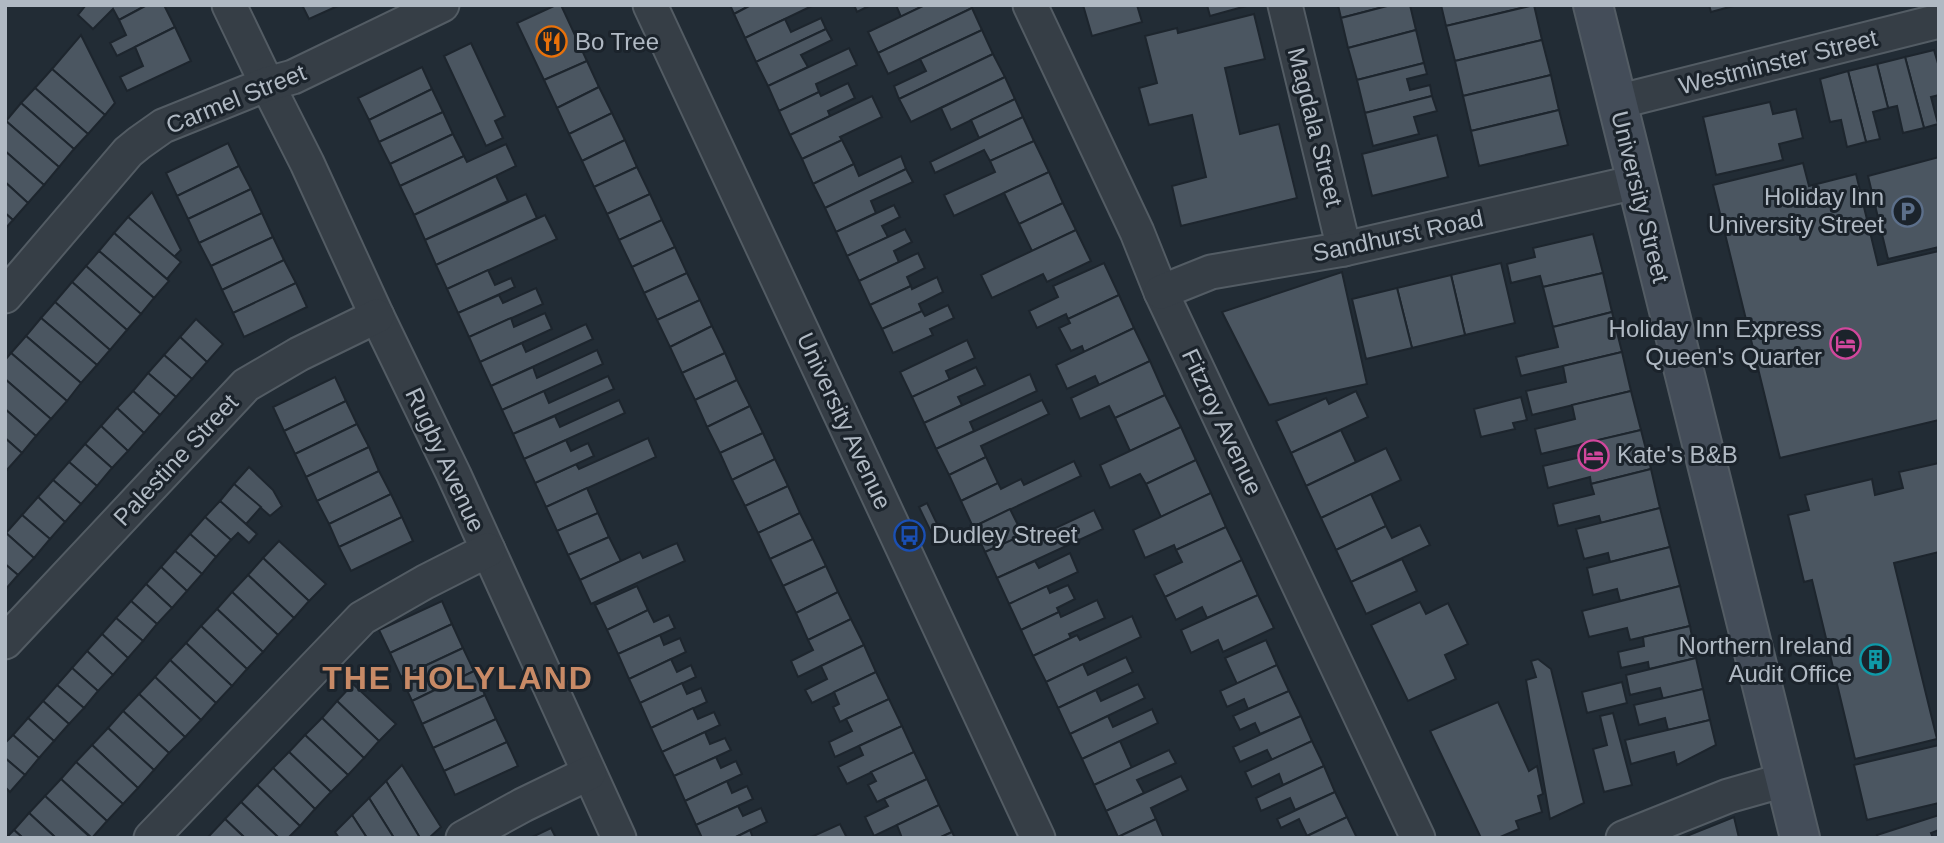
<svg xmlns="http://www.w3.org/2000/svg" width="1944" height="843" viewBox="0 0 1944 843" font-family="Helvetica,sans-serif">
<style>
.building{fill:#4b5661;stroke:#1d252d;stroke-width:2}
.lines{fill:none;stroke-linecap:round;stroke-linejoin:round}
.street-casing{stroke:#535c64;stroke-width:37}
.secondary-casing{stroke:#535c64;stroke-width:42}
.street{stroke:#363e46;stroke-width:33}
.secondary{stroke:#444d59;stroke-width:38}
.labels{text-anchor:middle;stroke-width:6;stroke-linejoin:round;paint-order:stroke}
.poi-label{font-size:24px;fill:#b0b9c3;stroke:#1b232b;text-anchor:start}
.street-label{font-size:24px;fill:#b0b9c3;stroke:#1b232b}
.district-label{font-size:32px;font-weight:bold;letter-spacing:2px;fill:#c88a66;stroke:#1b232b}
</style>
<rect width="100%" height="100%" fill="#222c35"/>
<!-- building -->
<g class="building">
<path d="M 86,5 L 147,5 L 119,20 L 113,9 L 93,29 L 78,15 Z"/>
<path d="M 147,5 L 164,5 L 175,27 L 117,56 L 110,43 L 126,35 L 119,20 Z"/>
<path d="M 302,5 L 340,5 L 309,19 Z"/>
<path d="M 556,5 L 561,5 L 587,61 L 544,80 L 517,23 Z"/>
<path d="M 730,5 L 751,5 L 734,14 Z"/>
<path d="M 751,5 L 779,6 L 814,5 L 745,38 L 734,14 Z"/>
<path d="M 854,5 L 871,5 L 857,12 Z"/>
<path d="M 896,5 L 925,5 L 901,17 Z"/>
<path d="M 925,5 L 971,5 L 972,8 L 878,53 L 868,32 Z"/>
<path d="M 1083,5 L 1137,5 L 1142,22 L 1092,36 Z"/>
<path d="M 1207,5 L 1250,5 L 1210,16 Z"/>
<path d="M 1338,5 L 1391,5 L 1341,18 Z"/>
<path d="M 1391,5 L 1410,5 L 1416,30 L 1348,48 L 1341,18 Z"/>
<path d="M 1441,5 L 1533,5 L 1446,26 Z"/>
<path d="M 1534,5 L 1542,40 L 1455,61 L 1446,26 Z"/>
<path d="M 1709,5 L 1737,5 L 1711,12 Z"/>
<path d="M 972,8 L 982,30 L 888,74 L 878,53 Z"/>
<path d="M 1254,14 L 1265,59 L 1225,68 L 1240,134 L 1279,124 L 1297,198 L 1181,226 L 1172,186 L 1206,177 L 1192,115 L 1149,125 L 1139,88 L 1157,83 L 1145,36 L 1177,28 L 1178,33 Z"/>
<path d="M 821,18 L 826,29 L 756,62 L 745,38 L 785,19 L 791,32 Z"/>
<path d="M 175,27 L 191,61 L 127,91 L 120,77 L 143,66 L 135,47 Z"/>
<path d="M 826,29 L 832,40 L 801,55 L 808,67 L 768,86 L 756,62 Z"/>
<path d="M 982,30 L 993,54 L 899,99 L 894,86 L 926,71 L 920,59 Z"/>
<path d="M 1416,30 L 1424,63 L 1357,80 L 1348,48 Z"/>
<path d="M 81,35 L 115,103 L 105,115 L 52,69 Z"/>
<path d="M 1542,40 L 1551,75 L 1463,96 L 1455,61 Z"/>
<path d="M 471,43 L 505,116 L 495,121 L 503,138 L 486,146 L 444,56 Z"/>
<path d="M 849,48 L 857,65 L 816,84 L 819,92 L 779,111 L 768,86 Z"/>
<path d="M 1934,50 L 1939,67 L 1939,95 L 1931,97 L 1938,124 L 1924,128 L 1905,57 Z"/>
<path d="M 993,54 L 1005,77 L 911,122 L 899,99 Z"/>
<path d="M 1905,57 L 1924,128 L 1903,133 L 1897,106 L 1888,108 L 1877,64 Z"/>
<path d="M 587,61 L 599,87 L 557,108 L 544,80 Z"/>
<path d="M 1424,63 L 1427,74 L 1407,79 L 1410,90 L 1430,85 L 1432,96 L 1365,113 L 1357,80 Z"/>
<path d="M 1877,64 L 1888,108 L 1873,112 L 1880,139 L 1866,142 L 1848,71 Z"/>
<path d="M 422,67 L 432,89 L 369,120 L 358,98 Z"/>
<path d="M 52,69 L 105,115 L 88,134 L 35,88 Z"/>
<path d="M 1848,71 L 1866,142 L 1847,147 L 1841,120 L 1830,122 L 1820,79 Z"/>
<path d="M 1551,75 L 1559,110 L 1471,131 L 1463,96 Z"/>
<path d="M 1005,77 L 1015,99 L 951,130 L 941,108 Z"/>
<path d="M 848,83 L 855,98 L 828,111 L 830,116 L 790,135 L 779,111 L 819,92 L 821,96 Z"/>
<path d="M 599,87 L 612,113 L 569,134 L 557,108 Z"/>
<path d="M 35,88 L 88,134 L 74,149 L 21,103 Z"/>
<path d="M 432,89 L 443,112 L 379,142 L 369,120 Z"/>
<path d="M 872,96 L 882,117 L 840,137 L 842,140 L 802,159 L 790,135 Z"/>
<path d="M 1432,96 L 1437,111 L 1414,117 L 1419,134 L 1373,146 L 1365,113 Z"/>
<path d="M 1015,99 L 1023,117 L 979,138 L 971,120 Z"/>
<path d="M 1770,102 L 1773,114 L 1796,109 L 1803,138 L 1779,144 L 1783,160 L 1716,175 L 1703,117 Z"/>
<path d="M 21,103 L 74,149 L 59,167 L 6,121 Z"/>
<path d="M 1559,110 L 1568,145 L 1479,166 L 1471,131 Z"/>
<path d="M 443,112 L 453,134 L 390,164 L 379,142 Z"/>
<path d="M 612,113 L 625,140 L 582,161 L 569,134 Z"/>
<path d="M 1023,117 L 1034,141 L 990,161 L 984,150 L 935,173 L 930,162 Z"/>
<path d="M 6,121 L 59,167 L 44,185 L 5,151 Z"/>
<path d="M 453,134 L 464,156 L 400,186 L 390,164 Z"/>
<path d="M 1437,135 L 1448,177 L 1372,196 L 1362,154 Z"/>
<path d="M 625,140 L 637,167 L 594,187 L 582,161 Z"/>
<path d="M 842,140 L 854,164 L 813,184 L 802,159 Z"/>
<path d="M 1034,141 L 1049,172 L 954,216 L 944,195 L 995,172 L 990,161 Z"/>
<path d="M 228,143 L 239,166 L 177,196 L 166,173 Z"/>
<path d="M 506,144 L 516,166 L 414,215 L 400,186 L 464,156 L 467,162 Z"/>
<path d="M 5,151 L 44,185 L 28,203 L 5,182 Z"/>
<path d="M 901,156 L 906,169 L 825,208 L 813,184 L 854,164 L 859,176 Z"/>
<path d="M 1939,157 L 1939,247 L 1888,259 L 1868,176 Z"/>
<path d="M 1803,163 L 1809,186 L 1856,174 L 1878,265 L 1939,251 L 1939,420 L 1780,458 L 1713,185 Z"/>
<path d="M 239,166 L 251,189 L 188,219 L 177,196 Z"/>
<path d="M 637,167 L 650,194 L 607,214 L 594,187 Z"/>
<path d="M 906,169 L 913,182 L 871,201 L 876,213 L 836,232 L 825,208 Z"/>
<path d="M 1049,172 L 1063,203 L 1019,224 L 1004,193 Z"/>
<path d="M 496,176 L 508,201 L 425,240 L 414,215 Z"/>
<path d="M 5,182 L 28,203 L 13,220 L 5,213 Z"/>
<path d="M 251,189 L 262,213 L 199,243 L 188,219 Z"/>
<path d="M 152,192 L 181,250 L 174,257 L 128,217 Z"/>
<path d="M 526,194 L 537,218 L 436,265 L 425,240 Z"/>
<path d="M 650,194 L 662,220 L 619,240 L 607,214 Z"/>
<path d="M 1063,203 L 1076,230 L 1032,251 L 1019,224 Z"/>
<path d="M 894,205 L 900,217 L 882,226 L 888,237 L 847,256 L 836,232 Z"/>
<path d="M 5,213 L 13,220 L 5,229 Z"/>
<path d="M 262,213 L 273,237 L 211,266 L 199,243 Z"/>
<path d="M 545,215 L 557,239 L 447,289 L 436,265 Z"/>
<path d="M 128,217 L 181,262 L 167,279 L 114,233 Z"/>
<path d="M 662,220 L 675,247 L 632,267 L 619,240 Z"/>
<path d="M 905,229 L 912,242 L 894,251 L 899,262 L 859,281 L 847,256 Z"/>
<path d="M 1076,230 L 1091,261 L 1047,282 L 1043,274 L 992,298 L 981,275 Z"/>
<path d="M 114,233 L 169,281 L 154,298 L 99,251 Z"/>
<path d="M 1593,234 L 1603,273 L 1543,287 L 1540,276 L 1511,283 L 1507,264 L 1535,257 L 1533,248 Z"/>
<path d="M 273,237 L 284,260 L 222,290 L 211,266 Z"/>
<path d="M 675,247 L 687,273 L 644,293 L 632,267 Z"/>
<path d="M 99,251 L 154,298 L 141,314 L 86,266 Z"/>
<path d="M 918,253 L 925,268 L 907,277 L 911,286 L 870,305 L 859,281 Z"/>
<path d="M 284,260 L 296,283 L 233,313 L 222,290 Z"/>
<path d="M 1104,263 L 1119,295 L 1068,319 L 1066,314 L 1037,328 L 1029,311 L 1058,297 L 1053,286 Z"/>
<path d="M 1501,263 L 1515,323 L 1465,335 L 1451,275 Z"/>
<path d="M 86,266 L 141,314 L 127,330 L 72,282 Z"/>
<path d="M 488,270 L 495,285 L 511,278 L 515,287 L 458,313 L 447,289 Z"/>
<path d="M 1342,272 L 1367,384 L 1269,405 L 1222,312 Z"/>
<path d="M 687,273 L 700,300 L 657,320 L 644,293 Z"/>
<path d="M 1603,273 L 1612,312 L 1553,327 L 1543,287 Z"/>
<path d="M 1451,275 L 1465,335 L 1412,348 L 1397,288 Z"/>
<path d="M 937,277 L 943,292 L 919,304 L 922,311 L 882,329 L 870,305 L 911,286 L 912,289 Z"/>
<path d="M 72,282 L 127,330 L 110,350 L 55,302 Z"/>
<path d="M 296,283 L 307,307 L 244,337 L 233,313 Z"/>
<path d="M 536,288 L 543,304 L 469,337 L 458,313 L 499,295 L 503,303 Z"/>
<path d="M 1397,288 L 1412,348 L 1366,359 L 1352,299 Z"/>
<path d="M 1119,295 L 1134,328 L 1084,352 L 1082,346 L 1071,351 L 1059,328 L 1070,323 L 1068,319 Z"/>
<path d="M 700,300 L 712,326 L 670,347 L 657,320 Z"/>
<path d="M 55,302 L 110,350 L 97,365 L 41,318 Z"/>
<path d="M 948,305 L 954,318 L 930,329 L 933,335 L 893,353 L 882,329 L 922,311 L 925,316 Z"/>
<path d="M 1612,312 L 1622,352 L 1521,376 L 1516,357 L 1558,347 L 1553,327 Z"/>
<path d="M 545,313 L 552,329 L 480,362 L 469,337 L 511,318 L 514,327 Z"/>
<path d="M 41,318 L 97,365 L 81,383 L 26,336 Z"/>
<path d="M 196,319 L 223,344 L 207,362 L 180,337 Z"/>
<path d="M 586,324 L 593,339 L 491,386 L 480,362 L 522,343 L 526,352 Z"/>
<path d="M 712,326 L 725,353 L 682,373 L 670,347 Z"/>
<path d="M 1134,328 L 1150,361 L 1099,385 L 1095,376 L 1067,389 L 1056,365 Z"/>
<path d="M 26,336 L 81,383 L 67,401 L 11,353 Z"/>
<path d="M 180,337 L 207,362 L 192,379 L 164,355 Z"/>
<path d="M 967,340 L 975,358 L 946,371 L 950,380 L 912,397 L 900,372 Z"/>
<path d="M 597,350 L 603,364 L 502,410 L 491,386 L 533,367 L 537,378 Z"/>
<path d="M 1622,352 L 1631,391 L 1532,415 L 1526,391 L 1566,382 L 1563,366 Z"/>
<path d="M 11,353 L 67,401 L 51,419 L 5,379 L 5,360 Z"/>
<path d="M 725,353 L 737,380 L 695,400 L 682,373 Z"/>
<path d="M 164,355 L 192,379 L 176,397 L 148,373 Z"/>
<path d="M 1150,361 L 1165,395 L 1115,418 L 1109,406 L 1080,419 L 1071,398 Z"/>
<path d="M 976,367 L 985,385 L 958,397 L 962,405 L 924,423 L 912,397 Z"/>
<path d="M 148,373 L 176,397 L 160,415 L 133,391 Z"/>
<path d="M 1030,374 L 1037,391 L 970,422 L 974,431 L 936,449 L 924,423 Z"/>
<path d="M 608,376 L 614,389 L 513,434 L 502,410 L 544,391 L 549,403 Z"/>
<path d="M 335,377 L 346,401 L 284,431 L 273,407 Z"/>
<path d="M 5,379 L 51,419 L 36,436 L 5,409 Z"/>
<path d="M 737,380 L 750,406 L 707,427 L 695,400 Z"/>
<path d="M 133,391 L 160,415 L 144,433 L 117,408 Z"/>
<path d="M 1356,391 L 1368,417 L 1291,453 L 1276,421 L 1326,398 L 1329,404 Z"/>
<path d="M 1631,391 L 1641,430 L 1541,454 L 1535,429 L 1575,419 L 1572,405 Z"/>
<path d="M 1165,395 L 1181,427 L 1130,451 L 1115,418 Z"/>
<path d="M 1521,397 L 1527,420 L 1513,423 L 1515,429 L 1481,437 L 1474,409 Z"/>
<path d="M 619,400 L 625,413 L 524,459 L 513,434 L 555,416 L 560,427 Z"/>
<path d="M 1042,400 L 1049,414 L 981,446 L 986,457 L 949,475 L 936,449 Z"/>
<path d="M 346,401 L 357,424 L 295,454 L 284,431 Z"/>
<path d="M 750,406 L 763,433 L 720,453 L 707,427 Z"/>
<path d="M 117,408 L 144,433 L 128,451 L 101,426 Z"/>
<path d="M 5,409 L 36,436 L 22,453 L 5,438 Z"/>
<path d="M 357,424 L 369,447 L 306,477 L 295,454 Z"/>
<path d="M 101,426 L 128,451 L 112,468 L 85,444 Z"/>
<path d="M 1181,427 L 1196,460 L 1146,484 L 1140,474 L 1110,488 L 1100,465 Z"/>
<path d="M 1341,430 L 1356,462 L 1306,486 L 1291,453 Z"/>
<path d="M 1641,430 L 1651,469 L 1591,484 L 1590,477 L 1548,488 L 1543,466 L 1585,456 L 1581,444 Z"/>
<path d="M 763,433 L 775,459 L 732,480 L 720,453 Z"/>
<path d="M 5,438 L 22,453 L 6,471 L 5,470 Z"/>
<path d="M 648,438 L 656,457 L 546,507 L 535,483 L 576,464 L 579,469 Z"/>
<path d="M 566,440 L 571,451 L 588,443 L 594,456 L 535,483 L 524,459 Z"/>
<path d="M 85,444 L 112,468 L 97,486 L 69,462 Z"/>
<path d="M 369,447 L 379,471 L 317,501 L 306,477 Z"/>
<path d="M 1386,448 L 1401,480 L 1321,518 L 1306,486 Z"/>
<path d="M 986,457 L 998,483 L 961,501 L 949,475 Z"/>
<path d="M 775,459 L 788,486 L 745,506 L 732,480 Z"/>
<path d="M 1196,460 L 1211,493 L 1161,517 L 1146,484 Z"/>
<path d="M 1074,461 L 1081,476 L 973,527 L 961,501 L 998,483 L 1001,489 L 1021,479 L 1024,485 Z"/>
<path d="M 69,462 L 97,486 L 81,504 L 53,480 Z"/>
<path d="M 1939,463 L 1939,552 L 1894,563 L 1937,739 L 1855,759 L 1812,580 L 1804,582 L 1788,515 L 1809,510 L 1805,495 L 1872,479 L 1875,495 L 1903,488 L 1899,472 Z"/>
<path d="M 249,467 L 273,490 L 282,506 L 270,516 L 234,484 Z"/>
<path d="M 1651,469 L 1660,508 L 1601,523 L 1599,516 L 1558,526 L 1553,504 L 1594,494 L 1591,484 Z"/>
<path d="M 379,471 L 391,494 L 329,524 L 317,501 Z"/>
<path d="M 53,480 L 81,504 L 65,522 L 38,497 Z"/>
<path d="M 234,484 L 261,507 L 246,524 L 220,501 Z"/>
<path d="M 788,486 L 800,513 L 758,533 L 745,506 Z"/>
<path d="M 587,488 L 598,513 L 557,531 L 546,507 Z"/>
<path d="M 1211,493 L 1226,527 L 1176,550 L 1174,545 L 1145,558 L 1133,530 Z"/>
<path d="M 391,494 L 402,517 L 339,547 L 329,524 Z"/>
<path d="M 1371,494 L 1386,526 L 1336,550 L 1321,518 Z"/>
<path d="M 38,497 L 65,522 L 50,539 L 22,515 Z"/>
<path d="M 220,501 L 257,534 L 249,543 L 238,533 L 231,540 L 205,517 Z"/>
<path d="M 927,503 L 941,532 L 933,536 L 919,507 Z"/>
<path d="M 1660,508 L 1670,547 L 1610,562 L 1608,553 L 1584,559 L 1576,529 Z"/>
<path d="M 1010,509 L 1023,535 L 985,552 L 973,527 Z"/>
<path d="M 1094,510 L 1103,529 L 997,578 L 985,552 L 1023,535 L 1026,542 Z"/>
<path d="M 598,513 L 609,537 L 568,555 L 557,531 Z"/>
<path d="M 800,513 L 813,539 L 770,559 L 758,533 Z"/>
<path d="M 22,515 L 50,539 L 34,558 L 6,533 Z"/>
<path d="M 205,517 L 231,540 L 216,557 L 190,534 Z"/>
<path d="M 402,517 L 413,541 L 351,571 L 339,547 Z"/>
<path d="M 1420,525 L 1430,545 L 1351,582 L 1336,550 L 1386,526 L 1392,538 Z"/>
<path d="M 1226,527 L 1242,560 L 1165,597 L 1154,575 L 1182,562 L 1176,550 Z"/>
<path d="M 6,533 L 34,558 L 18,575 L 5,564 Z"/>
<path d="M 190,534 L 216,557 L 202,574 L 175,551 Z"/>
<path d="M 609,537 L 621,561 L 580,580 L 568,555 Z"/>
<path d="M 813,539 L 826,566 L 783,586 L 770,559 Z"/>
<path d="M 279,541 L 326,584 L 309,601 L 263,558 Z"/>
<path d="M 677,543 L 685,561 L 591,604 L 580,580 L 640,552 L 643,558 Z"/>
<path d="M 1670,547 L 1680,586 L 1620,601 L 1617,589 L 1593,595 L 1587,568 Z"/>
<path d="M 175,551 L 202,574 L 187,591 L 161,567 Z"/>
<path d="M 1070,553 L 1078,572 L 1009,604 L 997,578 L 1035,561 L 1039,568 Z"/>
<path d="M 263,558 L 309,601 L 294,618 L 248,575 Z"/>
<path d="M 1402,559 L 1417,591 L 1366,614 L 1351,582 Z"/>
<path d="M 1242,560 L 1258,595 L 1207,618 L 1202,607 L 1176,620 L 1165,597 Z"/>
<path d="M 5,564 L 18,575 L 5,590 Z"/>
<path d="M 826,566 L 838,592 L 796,613 L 783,586 Z"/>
<path d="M 161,567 L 187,591 L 172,608 L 146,584 Z"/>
<path d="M 248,575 L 294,618 L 278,635 L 232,592 Z"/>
<path d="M 146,584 L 172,608 L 157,624 L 131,601 Z"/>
<path d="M 1068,585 L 1075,599 L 1057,608 L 1059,612 L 1021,630 L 1009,604 L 1047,586 L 1050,593 Z"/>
<path d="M 637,586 L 648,610 L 607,630 L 595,605 Z"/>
<path d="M 1680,586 L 1690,626 L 1630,640 L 1627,628 L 1589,637 L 1582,611 Z"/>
<path d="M 232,592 L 278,635 L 263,652 L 217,609 Z"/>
<path d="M 838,592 L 851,619 L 808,640 L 796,613 Z"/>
<path d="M 1258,595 L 1274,628 L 1223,652 L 1218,640 L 1191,653 L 1181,630 Z"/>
<path d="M 1097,600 L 1105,618 L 1069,634 L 1071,638 L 1033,656 L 1021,630 L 1059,612 L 1061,617 Z"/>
<path d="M 131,601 L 157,624 L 143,641 L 116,618 Z"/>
<path d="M 442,601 L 452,624 L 390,653 L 379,630 Z"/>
<path d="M 1420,602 L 1426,614 L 1448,603 L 1468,644 L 1445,655 L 1456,679 L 1408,701 L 1371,625 Z"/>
<path d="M 217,609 L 263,652 L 247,669 L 201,626 Z"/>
<path d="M 648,610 L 654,622 L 669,615 L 675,628 L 618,654 L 607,630 Z"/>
<path d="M 1132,616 L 1141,637 L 1046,682 L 1033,656 L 1077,635 L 1080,640 Z"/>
<path d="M 116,618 L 143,641 L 128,658 L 102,634 Z"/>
<path d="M 851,619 L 864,645 L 798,677 L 791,661 L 813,650 L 808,640 Z"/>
<path d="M 452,624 L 463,648 L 401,677 L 390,653 Z"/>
<path d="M 201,626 L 247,669 L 232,686 L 186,643 Z"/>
<path d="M 1690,626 L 1696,658 L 1649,669 L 1648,662 L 1621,668 L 1618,652 L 1644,646 L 1643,637 Z"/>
<path d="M 102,634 L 128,658 L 113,675 L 87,651 Z"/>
<path d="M 660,635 L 664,645 L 680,638 L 686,652 L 629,679 L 618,654 Z"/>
<path d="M 1266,640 L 1277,665 L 1237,684 L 1225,658 Z"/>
<path d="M 186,643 L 232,686 L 216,703 L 170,660 Z"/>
<path d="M 864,645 L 876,672 L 812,703 L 805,690 L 827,679 L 821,666 Z"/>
<path d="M 463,648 L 474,671 L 412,701 L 401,677 Z"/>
<path d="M 87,651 L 113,675 L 98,691 L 72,668 Z"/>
<path d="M 1126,657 L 1133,672 L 1058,708 L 1046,682 L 1083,664 L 1088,675 Z"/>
<path d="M 1696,658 L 1703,689 L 1663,699 L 1660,688 L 1630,695 L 1626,675 Z"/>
<path d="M 671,659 L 677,672 L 691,665 L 696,677 L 640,703 L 629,679 Z"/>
<path d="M 1538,659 L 1551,669 L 1584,803 L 1550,819 L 1526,680 L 1536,677 L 1531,661 Z"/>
<path d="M 170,660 L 216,703 L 201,720 L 155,677 Z"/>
<path d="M 1277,665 L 1289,691 L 1248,709 L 1244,699 L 1227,707 L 1220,691 Z"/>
<path d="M 72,668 L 98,691 L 84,708 L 57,685 Z"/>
<path d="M 474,671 L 485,695 L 422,724 L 412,701 Z"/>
<path d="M 876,672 L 889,699 L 840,722 L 833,707 L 839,704 L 834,692 Z"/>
<path d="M 155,677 L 201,720 L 185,737 L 139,694 Z"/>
<path d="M 1622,682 L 1627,703 L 1587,713 L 1582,692 Z"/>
<path d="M 682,683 L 687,694 L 701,688 L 707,702 L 651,728 L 640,703 Z"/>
<path d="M 353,684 L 396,724 L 379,741 L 337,701 Z"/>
<path d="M 1138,684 L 1145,698 L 1070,734 L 1058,708 L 1096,690 L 1101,701 Z"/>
<path d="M 57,685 L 84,708 L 69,724 L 43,701 Z"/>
<path d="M 1703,689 L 1710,720 L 1668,730 L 1665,718 L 1639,725 L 1634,705 Z"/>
<path d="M 1289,691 L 1301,716 L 1260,734 L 1255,723 L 1240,730 L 1233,716 Z"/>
<path d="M 139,694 L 185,737 L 169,753 L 123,711 Z"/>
<path d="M 485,695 L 496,719 L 433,748 L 422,724 Z"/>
<path d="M 889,699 L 902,726 L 835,757 L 829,742 L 852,731 L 846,719 Z"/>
<path d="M 43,701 L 69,724 L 54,741 L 28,718 Z"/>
<path d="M 337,701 L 379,741 L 364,758 L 322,718 Z"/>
<path d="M 1498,702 L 1529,771 L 1537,766 L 1543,794 L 1538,796 L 1542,812 L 1516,821 L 1519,829 L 1498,838 L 1481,838 L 1430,731 Z"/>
<path d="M 693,708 L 698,719 L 714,712 L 720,725 L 662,752 L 651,728 Z"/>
<path d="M 1152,709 L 1158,723 L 1082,759 L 1070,734 L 1108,716 L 1113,727 Z"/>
<path d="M 123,711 L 169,753 L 154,770 L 108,728 Z"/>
<path d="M 1613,713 L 1632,785 L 1604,792 L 1593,749 L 1607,745 L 1600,716 Z"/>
<path d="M 1301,716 L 1312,741 L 1272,760 L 1267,750 L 1240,762 L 1233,747 Z"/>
<path d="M 28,718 L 54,741 L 39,758 L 13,735 Z"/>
<path d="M 322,718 L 364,758 L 348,775 L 305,735 Z"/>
<path d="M 496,719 L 507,742 L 444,771 L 433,748 Z"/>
<path d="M 1710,720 L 1716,745 L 1677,765 L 1674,752 L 1631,764 L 1625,740 Z"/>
<path d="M 902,726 L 914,752 L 847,784 L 838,767 L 863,755 L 859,746 Z"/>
<path d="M 108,728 L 154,770 L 138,788 L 92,745 Z"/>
<path d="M 705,732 L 710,744 L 725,738 L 731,750 L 674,776 L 662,752 Z"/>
<path d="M 13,735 L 39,758 L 25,775 L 5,758 L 5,743 Z"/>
<path d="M 305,735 L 348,775 L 331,792 L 289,752 Z"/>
<path d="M 1120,741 L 1132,768 L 1094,785 L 1082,759 Z"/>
<path d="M 1312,741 L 1324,766 L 1283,785 L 1279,774 L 1252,787 L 1245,772 Z"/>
<path d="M 507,742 L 518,766 L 455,795 L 444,771 Z"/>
<path d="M 92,745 L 138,788 L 123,804 L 76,762 Z"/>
<path d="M 1939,745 L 1939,803 L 1867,820 L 1854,765 Z"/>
<path d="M 1169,750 L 1176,763 L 1137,780 L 1144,793 L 1106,811 L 1094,785 Z"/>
<path d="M 289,752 L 331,792 L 315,809 L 273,768 Z"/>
<path d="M 914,752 L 927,779 L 877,802 L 868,785 L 876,781 L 871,772 Z"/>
<path d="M 716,757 L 721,768 L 736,761 L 742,774 L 685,801 L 674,776 Z"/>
<path d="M 5,758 L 25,775 L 10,792 L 5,787 Z"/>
<path d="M 76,762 L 123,804 L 107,821 L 61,779 Z"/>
<path d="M 402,765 L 441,827 L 429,838 L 420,838 L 386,781 Z"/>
<path d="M 1324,766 L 1335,792 L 1295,810 L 1290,798 L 1261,811 L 1256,798 Z"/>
<path d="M 273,768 L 315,809 L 300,826 L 257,785 Z"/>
<path d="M 1181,776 L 1188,790 L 1151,808 L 1156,819 L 1118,837 L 1106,811 Z"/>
<path d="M 61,779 L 107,821 L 92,838 L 45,796 Z"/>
<path d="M 927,779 L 939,805 L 874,836 L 865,817 L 888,806 L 884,799 Z"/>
<path d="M 386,781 L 420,838 L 394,838 L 369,798 Z"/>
<path d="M 727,781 L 732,793 L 747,786 L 753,799 L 696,825 L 685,801 Z"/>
<path d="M 257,785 L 300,826 L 288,838 L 279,838 L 241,802 Z"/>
<path d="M 1335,792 L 1347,817 L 1307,836 L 1299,819 L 1281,828 L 1277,819 Z"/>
<path d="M 45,796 L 91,838 L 56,838 L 29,813 Z"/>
<path d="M 369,798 L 394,838 L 367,838 L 352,815 Z"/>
<path d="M 241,802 L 279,838 L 245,838 L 225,819 Z"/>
<path d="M 939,805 L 952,832 L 939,838 L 902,838 L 897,825 Z"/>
<path d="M 738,806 L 743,816 L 761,808 L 767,822 L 734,838 L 702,838 L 696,825 Z"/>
<path d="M 29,813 L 56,838 L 23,838 L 14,830 Z"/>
<path d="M 352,815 L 367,838 L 339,838 L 335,832 Z"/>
<path d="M 1939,815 L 1939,830 L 1931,833 L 1933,838 L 1878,838 L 1877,835 Z"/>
<path d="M 1347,817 L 1357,838 L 1303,838 L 1307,836 Z"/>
<path d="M 1734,817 L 1739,838 L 1684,838 L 1689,835 Z"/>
<path d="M 225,819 L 245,838 L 211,838 L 209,836 Z"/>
<path d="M 1156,819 L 1164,838 L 1119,838 L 1118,837 Z"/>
<path d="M 840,824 L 847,838 L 809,838 Z"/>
<path d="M 551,828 L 556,838 L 530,838 Z"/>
<path d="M 14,830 L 23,838 L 6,838 Z"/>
<path d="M 750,830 L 753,838 L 734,838 Z"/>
<path d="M 952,832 L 955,838 L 939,838 Z"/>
</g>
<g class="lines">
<defs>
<g id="street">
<path d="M 229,5 L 267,84 L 307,163 L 377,316 L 454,475 L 619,838"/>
<path d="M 650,5 L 1038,838"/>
<path d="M 1030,5 L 1137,232 L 1161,292 L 1418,838"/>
<path d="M 1285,5 L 1344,249"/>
<path d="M 1617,102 L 1939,21"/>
<path d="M 1161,292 L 1211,272 L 1344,249 L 1636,182"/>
<path d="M 5,296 L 128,152 L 139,143 L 163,126 L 267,84 L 293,77 L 442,5"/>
<path d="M 5,642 L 246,385 L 299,354 L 377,316"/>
<path d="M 151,838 L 362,618 L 425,582 L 488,550"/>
<path d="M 463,838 L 523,805 L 589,773"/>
<path d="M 1623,838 L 1728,796 L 1784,780"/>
</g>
<path id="secondary" d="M 1593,5 L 1800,838"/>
</defs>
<!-- street casing -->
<use href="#street" class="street-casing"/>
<!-- secondary casing -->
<use href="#secondary" class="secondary-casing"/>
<!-- street -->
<use href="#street" class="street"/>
<!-- secondary -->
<use href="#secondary" class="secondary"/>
</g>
<!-- icons -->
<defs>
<symbol id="restaurant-ring" viewBox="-11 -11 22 22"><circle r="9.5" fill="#1b232b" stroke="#e8710a" stroke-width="1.5"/><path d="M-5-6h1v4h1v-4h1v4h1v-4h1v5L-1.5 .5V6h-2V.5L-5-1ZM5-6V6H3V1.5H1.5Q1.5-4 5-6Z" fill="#e8710a"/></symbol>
<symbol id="parking-ring" viewBox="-11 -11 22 22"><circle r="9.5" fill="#1b232b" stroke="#5c6f8a" stroke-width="1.5"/><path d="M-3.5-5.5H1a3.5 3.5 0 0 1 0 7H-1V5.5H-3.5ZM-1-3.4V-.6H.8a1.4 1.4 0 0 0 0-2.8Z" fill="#5c6f8a"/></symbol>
<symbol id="hotel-ring" viewBox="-11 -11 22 22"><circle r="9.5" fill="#1b232b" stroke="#d1479c" stroke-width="1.5"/><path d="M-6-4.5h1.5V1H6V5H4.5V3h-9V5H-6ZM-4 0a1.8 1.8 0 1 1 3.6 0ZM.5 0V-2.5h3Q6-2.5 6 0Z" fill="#d1479c"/></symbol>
<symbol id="bus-ring" viewBox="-11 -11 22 22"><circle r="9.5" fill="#1b232b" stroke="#1a4fb4" stroke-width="1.5"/><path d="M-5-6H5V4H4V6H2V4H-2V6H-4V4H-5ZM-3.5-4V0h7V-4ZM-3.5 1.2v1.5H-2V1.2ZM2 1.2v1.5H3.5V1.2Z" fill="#1a4fb4"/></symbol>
<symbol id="building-ring" viewBox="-11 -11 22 22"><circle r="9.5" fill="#1b232b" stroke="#0f9aa8" stroke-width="1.5"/><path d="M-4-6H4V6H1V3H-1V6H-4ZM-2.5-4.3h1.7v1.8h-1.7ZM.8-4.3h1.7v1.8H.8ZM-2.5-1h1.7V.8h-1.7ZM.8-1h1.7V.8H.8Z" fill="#0f9aa8"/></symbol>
</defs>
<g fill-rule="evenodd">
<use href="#restaurant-ring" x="534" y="24" width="35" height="35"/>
<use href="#parking-ring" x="1890" y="194" width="35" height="35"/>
<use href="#hotel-ring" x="1828" y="326" width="35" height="35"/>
<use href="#hotel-ring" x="1576" y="438" width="35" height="35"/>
<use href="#bus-ring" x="892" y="518" width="35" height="35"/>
<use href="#building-ring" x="1858" y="642" width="35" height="35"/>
</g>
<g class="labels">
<!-- poi labels -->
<g class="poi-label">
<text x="575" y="50">Bo Tree</text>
<text x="1884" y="205" text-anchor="end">Holiday Inn<tspan x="1884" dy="28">University Street</tspan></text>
<text x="1822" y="337" text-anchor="end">Holiday Inn Express<tspan x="1822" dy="28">Queen's Quarter</tspan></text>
<text x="1617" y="463">Kate's B&amp;B</text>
<text x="932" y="543">Dudley Street</text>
<text x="1852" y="654" text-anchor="end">Northern Ireland<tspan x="1852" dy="28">Audit Office</tspan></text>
</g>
<!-- street labels -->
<g class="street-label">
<text transform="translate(1778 62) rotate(-14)" y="8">Westminster Street</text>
<text transform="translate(236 99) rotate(-22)" y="8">Carmel Street</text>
<text transform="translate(1315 127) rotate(76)" y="8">Magdala Street</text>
<text transform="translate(1640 197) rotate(76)" y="8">University Street</text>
<text transform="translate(1398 236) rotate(-12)" y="8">Sandhurst Road</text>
<text transform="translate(844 421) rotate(65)" y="8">University Avenue</text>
<text transform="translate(1222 422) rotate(65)" y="8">Fitzroy Avenue</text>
<text transform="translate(176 460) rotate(-47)" y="8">Palestine Street</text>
<text transform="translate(445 460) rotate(65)" y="8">Rugby Avenue</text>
</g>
<!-- district labels -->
<g class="district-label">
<text x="458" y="689">THE HOLYLAND</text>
</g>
</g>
<!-- border -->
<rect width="1944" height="843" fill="none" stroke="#b0b9c3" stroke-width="14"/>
</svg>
